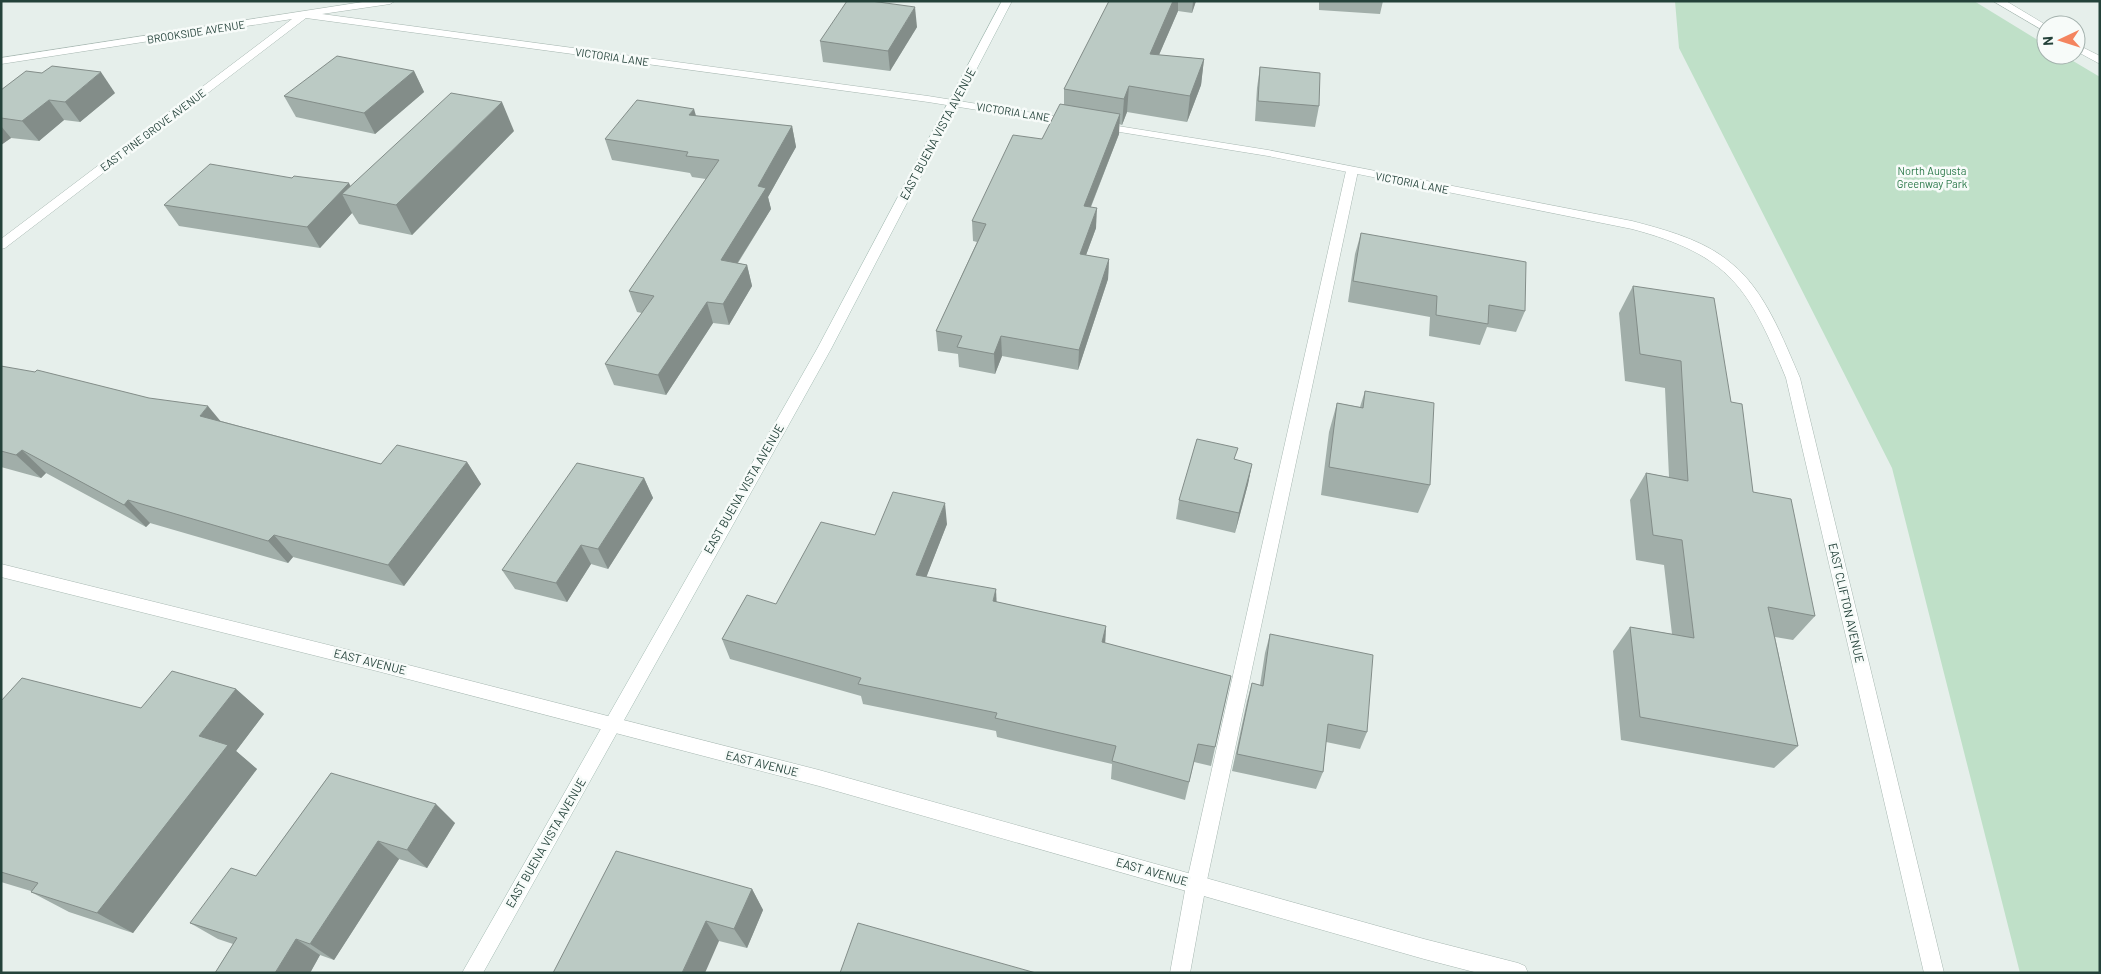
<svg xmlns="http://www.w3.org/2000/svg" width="2101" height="974" viewBox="0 0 2101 974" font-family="Barlow,sans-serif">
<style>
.green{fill:#bfe0c8}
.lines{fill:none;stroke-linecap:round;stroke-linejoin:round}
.lane-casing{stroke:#a8b8b2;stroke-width:1}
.street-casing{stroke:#a8b8b2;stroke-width:1}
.secondary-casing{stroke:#a4bbb3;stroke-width:1}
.lane{fill:#fff;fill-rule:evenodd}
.street{fill:#fff;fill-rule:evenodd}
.secondary{fill:#fff;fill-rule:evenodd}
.wall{fill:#a1aea9}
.shaded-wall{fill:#838d89}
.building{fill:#bbcac4;stroke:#838d89}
.labels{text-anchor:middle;stroke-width:5;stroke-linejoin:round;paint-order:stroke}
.far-street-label{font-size:11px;fill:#24423a;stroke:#f7fbf9}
.far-park-label{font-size:11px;fill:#2d7a4b;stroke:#f7fbf9}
.street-label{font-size:12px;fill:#24423a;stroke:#f7fbf9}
</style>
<rect width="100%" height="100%" fill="#e6efeb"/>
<!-- green -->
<path class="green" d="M 1675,1 L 1974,1 L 2046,45 L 2046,55 L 2063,55 L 2100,77 L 2100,973 L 2020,973 L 1892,468 L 1679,48 Z"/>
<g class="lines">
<defs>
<path id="lane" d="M 1352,167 L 1358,171 L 1206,885 L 1190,973 L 1170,973 L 1186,885 L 1346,171 Z"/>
<g id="street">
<path d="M 369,1 L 395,1 L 390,4 L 322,14 L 928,96 L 1071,119 L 1077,122 L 1071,125 L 928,102 L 306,18 L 5,248 L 1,249 L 1,239 L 292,19 L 1,64 L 1,58 Z"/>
<path d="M 1993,1 L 2006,1 L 2046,25 L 2046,32 Z"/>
<path d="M 2076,44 L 2100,56 L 2100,64 L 2076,51 Z"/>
<path d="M 1099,123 L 1268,150 L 1632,221 C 1666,230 1704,240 1731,263 C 1765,290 1783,339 1800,378 L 1944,973 L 1924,973 L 1786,378 C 1749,288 1730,255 1632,229 L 1268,156 L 1095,128 L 1093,126 Z"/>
<path d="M 1,564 L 377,657 L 819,770 L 1424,939 L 1518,963 L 1525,966 L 1528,973 L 1478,973 L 1424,959 L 819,786 L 377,671 L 1,577 Z"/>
</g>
<path id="secondary" d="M 1002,1 L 1012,1 L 831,349 L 483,973 L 462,973 L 817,349 Z"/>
</defs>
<!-- lane casing -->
<use href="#lane" class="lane-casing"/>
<!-- street casing -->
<use href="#street" class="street-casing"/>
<!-- secondary casing -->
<use href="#secondary" class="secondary-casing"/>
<!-- lane -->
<use href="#lane" class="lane"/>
<!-- street -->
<use href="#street" class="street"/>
<!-- secondary -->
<use href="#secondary" class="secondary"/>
</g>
<!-- wall -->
<g class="wall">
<path d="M 1104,1 L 1196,1 L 1192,13 L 1178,11 L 1159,55 L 1204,59 L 1201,85 L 1187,122 L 1127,112 L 1122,125 L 1119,124 L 1119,134 L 1091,207 L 1096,228 L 1086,255 L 1109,259 L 1108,279 L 1078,370 L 1002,356 L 995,374 L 959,367 L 958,354 L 938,351 L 936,331 L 977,242 L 973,241 L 972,221 L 1042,139 L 1064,105 L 1064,89 L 1109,2 Z"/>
<path d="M 1319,1 L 1383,1 L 1380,14 L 1319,10 Z"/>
<path d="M 917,27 L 890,71 L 823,62 L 820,41 Z"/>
<path d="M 1260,67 L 1319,106 L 1315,127 L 1255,121 L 1257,88 Z"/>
<path d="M 414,71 L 424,92 L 375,134 L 296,117 L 284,96 Z"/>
<path d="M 1,90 L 115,93 L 80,122 L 64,120 L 39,141 L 11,138 L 1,145 Z"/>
<path d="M 696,116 L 792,126 L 796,147 L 768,197 L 771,209 L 738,263 L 747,265 L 752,286 L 729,325 L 713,323 L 666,395 L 614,385 L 605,364 L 642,313 L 637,312 L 629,291 L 706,179 L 692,177 L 690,173 L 612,160 L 605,139 Z"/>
<path d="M 514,131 L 412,235 L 359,224 L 352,213 L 320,248 L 179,226 L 164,205 L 292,178 L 350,186 Z"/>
<path d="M 1361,233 L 1525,311 L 1516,332 L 1487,327 L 1480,345 L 1429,336 L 1430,317 L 1348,302 L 1355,254 Z"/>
<path d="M 1633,286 L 1731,402 L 1753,492 L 1815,616 L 1793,640 L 1775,637 L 1798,746 L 1774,768 L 1621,740 L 1613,651 L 1630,627 L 1672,634 L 1664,565 L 1636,560 L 1630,500 L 1646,473 L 1669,477 L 1665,388 L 1625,381 L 1619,313 Z"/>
<path d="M 1,366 L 221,421 L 381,464 L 467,462 L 481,484 L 404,586 L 293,557 L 288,563 L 150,523 L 146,527 L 46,473 L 41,478 L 1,467 Z"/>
<path d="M 1365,391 L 1430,485 L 1418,513 L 1321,495 L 1329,432 L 1337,403 L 1360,407 Z"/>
<path d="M 1235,460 L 1252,464 L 1248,484 L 1235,533 L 1176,519 L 1179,500 Z"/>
<path d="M 644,478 L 653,498 L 608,569 L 591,564 L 567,602 L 515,589 L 502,570 Z"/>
<path d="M 947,524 L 926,577 L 997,602 L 1106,626 L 1105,643 L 1231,676 L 1211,766 L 1194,762 L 1185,800 L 1111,779 L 1112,764 L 997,737 L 996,731 L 863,704 L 861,696 L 730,659 L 722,639 L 776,604 L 875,535 Z"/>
<path d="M 1270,634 L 1367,732 L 1360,749 L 1326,742 L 1323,772 L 1316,789 L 1232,771 L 1247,701 L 1252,683 L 1260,685 L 1265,653 Z"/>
<path d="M 236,689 L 264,714 L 236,751 L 257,769 L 133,933 L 69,912 L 31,892 L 31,891 L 1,882 L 1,701 L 141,708 Z"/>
<path d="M 331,773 L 455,823 L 427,868 L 399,859 L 334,960 L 320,955 L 310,973 L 215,973 L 233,944 L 218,939 L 190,923 L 256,876 Z"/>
<path d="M 752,889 L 763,910 L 747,948 L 719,941 L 553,973 Z"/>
</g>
<!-- shaded-wall -->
<g class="shaded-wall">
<path d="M 1173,1 L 1178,1 L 1178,11 L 1148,80 L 1150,54 Z"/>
<path d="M 1193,1 L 1196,1 L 1192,13 Z"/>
<path d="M 915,7 L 917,27 L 890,71 L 888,51 Z"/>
<path d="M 1204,59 L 1201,85 L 1187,122 L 1190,96 Z"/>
<path d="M 414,71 L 424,92 L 375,134 L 364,113 Z"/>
<path d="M 101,72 L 115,93 L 80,122 L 65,102 Z"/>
<path d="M 1129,86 L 1127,112 L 1122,125 L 1124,99 Z"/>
<path d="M 49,100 L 64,120 L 39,141 L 22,121 Z"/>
<path d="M 502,102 L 514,131 L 412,235 L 396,205 Z"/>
<path d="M 694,109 L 700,129 L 689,115 Z"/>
<path d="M 1120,114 L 1119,134 L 1083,226 L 1084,206 Z"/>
<path d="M 1,126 L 11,138 L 1,145 Z"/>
<path d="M 792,126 L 796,147 L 768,197 L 771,209 L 726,281 L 721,260 L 758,186 Z"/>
<path d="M 349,183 L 356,197 L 342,194 L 352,213 L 320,248 L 307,227 Z"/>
<path d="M 1097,208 L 1096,228 L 1079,274 L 1080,254 Z"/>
<path d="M 1109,259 L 1108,279 L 1078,370 L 1079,350 Z"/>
<path d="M 747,265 L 752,286 L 729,325 L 723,304 Z"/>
<path d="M 707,302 L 713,323 L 666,395 L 658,375 Z"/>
<path d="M 1001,336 L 1002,356 L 995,374 L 994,354 Z"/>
<path d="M 208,406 L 227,429 L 200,416 Z"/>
<path d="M 22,450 L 46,473 L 41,478 L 16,455 Z"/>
<path d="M 467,462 L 481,484 L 404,586 L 388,565 Z"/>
<path d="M 1252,464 L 1248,484 L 1235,533 L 1239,513 Z"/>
<path d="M 644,478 L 653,498 L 608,569 L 598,549 Z"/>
<path d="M 128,500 L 150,523 L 146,527 L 124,505 Z"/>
<path d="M 945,503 L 947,524 L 919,596 L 916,575 Z"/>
<path d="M 274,535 L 293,557 L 288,563 L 268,541 Z"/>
<path d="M 581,545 L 591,564 L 567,602 L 556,583 Z"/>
<path d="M 996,589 L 997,610 L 993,601 Z"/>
<path d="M 1106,626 L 1105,646 L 1102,642 Z"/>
<path d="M 236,689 L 264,714 L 236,751 L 257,769 L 133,933 L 97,913 L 199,736 Z"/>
<path d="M 436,804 L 455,823 L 427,868 L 407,850 Z"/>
<path d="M 378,841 L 399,859 L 334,960 L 310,944 Z"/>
<path d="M 752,889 L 763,910 L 747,948 L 734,929 Z"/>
<path d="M 706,921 L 719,941 L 705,973 L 682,973 Z"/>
<path d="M 296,939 L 320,955 L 310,973 L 275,973 Z"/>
</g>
<!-- building -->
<g class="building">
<path d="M 847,1 L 871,1 L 915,7 L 888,51 L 820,41 Z"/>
<path d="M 1109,1 L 1173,1 L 1150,54 L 1204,59 L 1190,96 L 1129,86 L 1124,99 L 1064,89 Z"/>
<path d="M 337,56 L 414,71 L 364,113 L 284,96 Z"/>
<path d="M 52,66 L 101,72 L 65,102 L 49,100 L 22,121 L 1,118 L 1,90 L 26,71 L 42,73 Z"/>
<path d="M 1260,67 L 1320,73 L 1319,106 L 1258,101 Z"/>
<path d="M 451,93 L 502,102 L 396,205 L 342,194 Z"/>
<path d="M 637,100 L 694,109 L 689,115 L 792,126 L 758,186 L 766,188 L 721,260 L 747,265 L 723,304 L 707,302 L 658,375 L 605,364 L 654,296 L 629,291 L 719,160 L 686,156 L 688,152 L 605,139 Z"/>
<path d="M 1060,104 L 1120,114 L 1084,206 L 1097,208 L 1080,254 L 1109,259 L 1079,350 L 1001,336 L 994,354 L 957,347 L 962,336 L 936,331 L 986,224 L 972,221 L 1013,135 L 1042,139 Z"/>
<path d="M 210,164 L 292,178 L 294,176 L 349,183 L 307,227 L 164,205 Z"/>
<path d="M 1361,233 L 1526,262 L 1525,311 L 1489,305 L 1488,324 L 1436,315 L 1437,296 L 1353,281 Z"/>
<path d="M 1633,286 L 1714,298 L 1731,402 L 1742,404 L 1753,492 L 1791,499 L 1815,616 L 1768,607 L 1798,746 L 1640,717 L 1630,627 L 1694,638 L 1682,540 L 1653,535 L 1646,473 L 1688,481 L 1681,361 L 1640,354 Z"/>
<path d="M 1,366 L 35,372 L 37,370 L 149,398 L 208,406 L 200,416 L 381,464 L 397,445 L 467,462 L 388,565 L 274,535 L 268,541 L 128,500 L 124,505 L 22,450 L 16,455 L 1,451 Z"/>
<path d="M 1365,391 L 1434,403 L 1430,485 L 1329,467 L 1337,403 L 1363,408 Z"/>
<path d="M 1197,439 L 1238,448 L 1234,459 L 1252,464 L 1239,513 L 1179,500 Z"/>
<path d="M 577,463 L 644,478 L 598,549 L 581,545 L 556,583 L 502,570 Z"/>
<path d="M 893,492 L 945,503 L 916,575 L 996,589 L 993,601 L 1106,626 L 1102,642 L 1231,676 L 1215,747 L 1198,744 L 1189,782 L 1112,761 L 1116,746 L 995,718 L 997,713 L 858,684 L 861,678 L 722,639 L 747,595 L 776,604 L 821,522 L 875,535 Z"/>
<path d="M 1270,634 L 1373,655 L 1367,732 L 1328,724 L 1323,772 L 1237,754 L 1252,683 L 1263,686 Z"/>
<path d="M 172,671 L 236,689 L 199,736 L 228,745 L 97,913 L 31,892 L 38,883 L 1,872 L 1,701 L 22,678 L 141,708 Z"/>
<path d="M 331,773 L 436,804 L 407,850 L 378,841 L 310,944 L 296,939 L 275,973 L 215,973 L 237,938 L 190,923 L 231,868 L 256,876 Z"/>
<path d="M 616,851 L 752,889 L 734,929 L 706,921 L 682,973 L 553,973 Z"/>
<path d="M 858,923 L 1036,973 L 840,973 Z"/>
</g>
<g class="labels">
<!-- far-street labels -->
<g class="far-street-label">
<text transform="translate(196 32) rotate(-9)" y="4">BROOKSIDE AVENUE</text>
<text transform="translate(612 57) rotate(8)" y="4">VICTORIA LANE</text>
<text transform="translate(1013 112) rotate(9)" y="4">VICTORIA LANE</text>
<text transform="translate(153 130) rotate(-37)" y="4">EAST PINE GROVE AVENUE</text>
<text transform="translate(1412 183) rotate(11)" y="4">VICTORIA LANE</text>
</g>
<!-- far-park labels -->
<g class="far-park-label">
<text x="1932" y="175">North Augusta<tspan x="1932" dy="13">Greenway Park</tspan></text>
</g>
<!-- street labels -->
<g class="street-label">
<text transform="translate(938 134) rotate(-62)" y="4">EAST BUENA VISTA AVENUE</text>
<text transform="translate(744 489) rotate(-60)" y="4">EAST BUENA VISTA AVENUE</text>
<text transform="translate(1846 603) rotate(77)" y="4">EAST CLIFTON AVENUE</text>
<text transform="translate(370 662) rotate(14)" y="4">EAST AVENUE</text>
<text transform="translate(762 764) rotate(14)" y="4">EAST AVENUE</text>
<text transform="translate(546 843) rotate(-60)" y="4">EAST BUENA VISTA AVENUE</text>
<text transform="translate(1152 872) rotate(16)" y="4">EAST AVENUE</text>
</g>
</g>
<!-- border -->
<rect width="2101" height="974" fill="none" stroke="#24423a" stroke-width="5"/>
<!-- north arrow -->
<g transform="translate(2061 40) rotate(266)"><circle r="24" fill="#f7fbf9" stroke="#a3b1ad"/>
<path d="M0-4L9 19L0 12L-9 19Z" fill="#f4845f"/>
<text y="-8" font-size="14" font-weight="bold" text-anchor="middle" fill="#24423a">N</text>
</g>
</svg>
